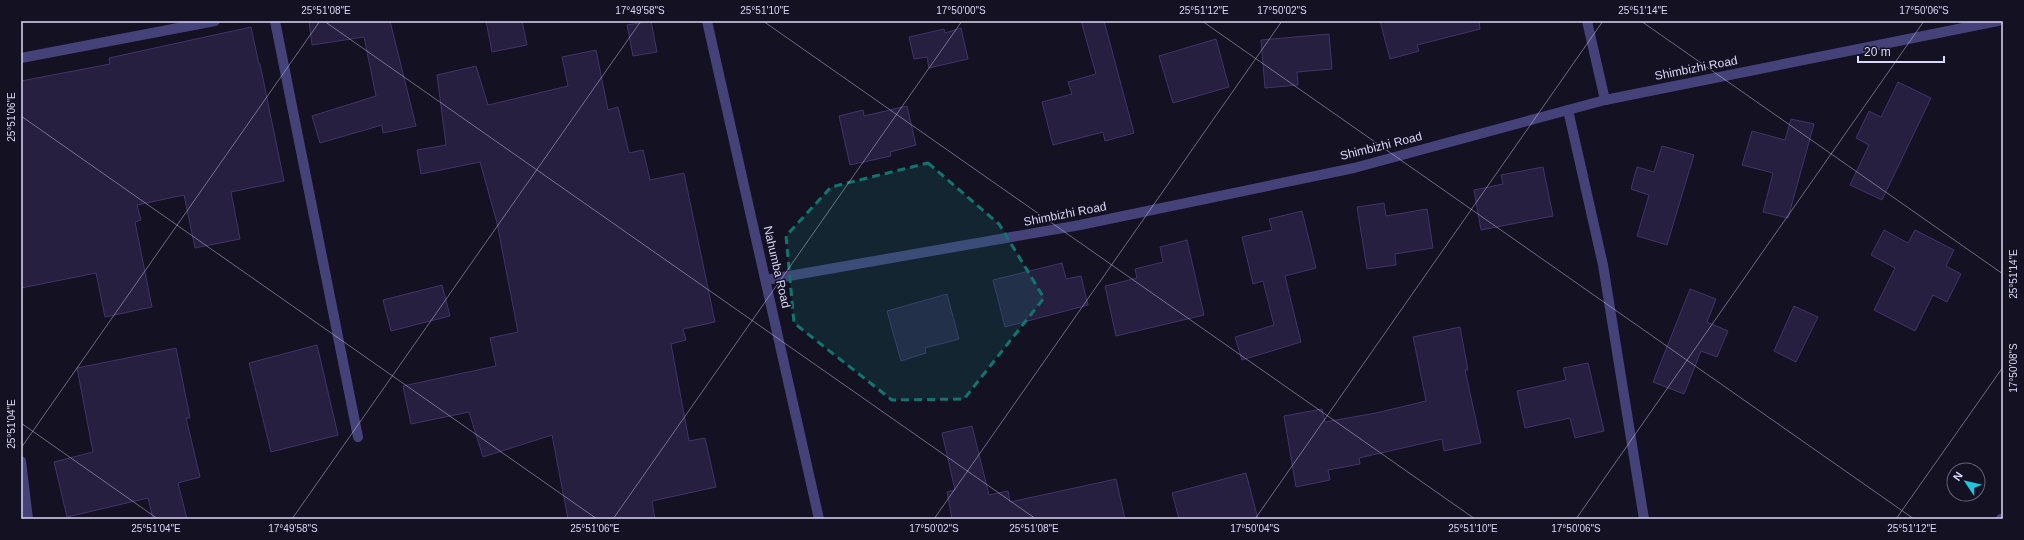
<svg xmlns="http://www.w3.org/2000/svg" width="2024" height="540" viewBox="0 0 2024 540" font-family="Arial,sans-serif">
<style>
.building{fill:#271f40;stroke:#403469}
.lines{fill:none;stroke-linecap:round;stroke-linejoin:round}
.street{stroke:#45427a;stroke-width:10}
.marked{fill:#0f766e;fill-opacity:0.2;stroke:#0f766e;stroke-width:3;stroke-dasharray:8 5;stroke-linejoin:round}
.ticks{fill:none;stroke:#dbd7fa;stroke-width:1;stroke-opacity:0.45}
.labels{text-anchor:middle;stroke-width:3;stroke-linejoin:round;paint-order:stroke}
.street-label{font-size:12px;fill:#dbd7fa;stroke:#141122}
.neatline{fill:none;stroke:#dbd7fa;stroke-width:1.5}
.ticks-label{font-size:10px;text-anchor:middle;fill:#dbd7fa}
</style>
<rect width="100%" height="100%" fill="#141122"/>
<!-- building -->
<g class="building">
<path d="M 309,21 L 390,21 L 416,126 L 383,133 L 382,125 L 320,143 L 312,116 L 376,96 L 364,37 L 312,45 Z"/>
<path d="M 486,21 L 522,21 L 527,45 L 492,52 Z"/>
<path d="M 651,21 L 657,52 L 633,56 L 627,25 Z"/>
<path d="M 1081,21 L 1104,21 L 1134,133 L 1105,141 L 1103,132 L 1053,145 L 1042,102 L 1072,94 L 1068,82 L 1096,74 Z"/>
<path d="M 1380,21 L 1479,21 L 1480,29 L 1417,45 L 1419,51 L 1390,59 Z"/>
<path d="M 251,27 L 259,64 L 260,64 L 284,181 L 231,192 L 240,239 L 195,248 L 184,195 L 137,205 L 141,220 L 135,222 L 152,307 L 105,317 L 96,273 L 21,288 L 21,81 L 110,64 L 109,58 Z"/>
<path d="M 961,28 L 968,59 L 929,68 L 927,57 L 914,59 L 909,37 L 944,29 L 945,33 Z"/>
<path d="M 1329,34 L 1332,69 L 1297,72 L 1298,85 L 1265,88 L 1261,40 Z"/>
<path d="M 1216,39 L 1229,87 L 1173,103 L 1159,56 Z"/>
<path d="M 596,50 L 608,110 L 618,107 L 629,153 L 643,150 L 650,180 L 684,173 L 715,322 L 683,329 L 686,340 L 671,344 L 689,441 L 705,438 L 716,487 L 652,501 L 655,519 L 568,519 L 552,435 L 483,457 L 469,412 L 411,424 L 403,386 L 496,366 L 490,338 L 518,332 L 497,223 L 480,162 L 421,174 L 417,150 L 446,145 L 437,75 L 476,66 L 488,105 L 568,86 L 562,57 Z"/>
<path d="M 1898,82 L 1931,98 L 1882,200 L 1850,185 L 1869,145 L 1856,138 L 1869,111 L 1881,117 Z"/>
<path d="M 907,106 L 916,145 L 890,152 L 891,156 L 850,165 L 839,116 L 863,110 L 864,116 Z"/>
<path d="M 1791,119 L 1814,124 L 1788,218 L 1763,212 L 1773,173 L 1742,165 L 1752,131 L 1785,140 Z"/>
<path d="M 1662,146 L 1694,155 L 1667,245 L 1637,236 L 1649,195 L 1631,189 L 1637,167 L 1654,172 Z"/>
<path d="M 1543,167 L 1553,216 L 1481,230 L 1474,190 L 1503,184 L 1501,175 Z"/>
<path d="M 1384,203 L 1386,216 L 1427,209 L 1433,248 L 1395,254 L 1396,265 L 1367,269 L 1357,207 Z"/>
<path d="M 1302,211 L 1316,268 L 1285,276 L 1301,342 L 1242,360 L 1235,337 L 1274,325 L 1263,281 L 1253,284 L 1242,237 L 1272,230 L 1269,219 Z"/>
<path d="M 1884,230 L 1908,243 L 1915,230 L 1954,250 L 1946,266 L 1961,274 L 1947,302 L 1933,295 L 1915,331 L 1874,310 L 1895,268 L 1871,255 Z"/>
<path d="M 1187,240 L 1204,315 L 1116,336 L 1105,286 L 1137,278 L 1135,269 L 1163,262 L 1160,247 Z"/>
<path d="M 1062,263 L 1066,279 L 1081,276 L 1088,305 L 1005,327 L 993,280 Z"/>
<path d="M 442,285 L 450,316 L 391,331 L 383,300 Z"/>
<path d="M 1690,289 L 1716,299 L 1707,322 L 1728,331 L 1717,357 L 1701,351 L 1684,394 L 1653,382 Z"/>
<path d="M 947,294 L 959,339 L 925,348 L 926,353 L 901,361 L 887,311 Z"/>
<path d="M 1794,306 L 1818,317 L 1796,362 L 1774,351 Z"/>
<path d="M 1460,327 L 1468,370 L 1465,370 L 1481,443 L 1444,451 L 1442,439 L 1359,458 L 1360,464 L 1328,470 L 1330,480 L 1296,487 L 1284,416 L 1322,409 L 1325,422 L 1376,413 L 1426,401 L 1413,337 Z"/>
<path d="M 317,345 L 338,435 L 271,452 L 249,363 Z"/>
<path d="M 176,348 L 190,418 L 186,418 L 200,477 L 178,483 L 187,519 L 153,519 L 148,498 L 67,517 L 54,462 L 93,452 L 77,368 Z"/>
<path d="M 1588,363 L 1604,431 L 1575,438 L 1570,418 L 1525,428 L 1517,391 L 1566,380 L 1563,368 Z"/>
<path d="M 972,426 L 989,495 L 1008,491 L 1010,502 L 1116,479 L 1125,519 L 952,519 L 947,492 L 955,490 L 942,433 Z"/>
<path d="M 1246,473 L 1258,519 L 1179,519 L 1172,493 Z"/>
</g>
<g class="lines">
<!-- street -->
<g class="street">
<path d="M 275,21 L 358,437"/>
<path d="M 707,21 L 819,519"/>
<path d="M 1587,21 L 1605,100"/>
<path d="M 21,58 L 215,21"/>
<path d="M 1568,110 L 1603,265 L 1644,519"/>
<path d="M 766,280 L 1080,225 L 1354,168 L 1605,100 L 1998,21"/>
<path d="M 21,461 L 28,519"/>
<path d="M 2001,519 L 2003,519"/>
</g>
</g>
<!-- marked area -->
<path class="marked" d="M 928,163 L 999,224 L 1044,298 L 964,399 L 892,400 L 794,323 L 786,236 L 831,187 Z"/>
<!-- ticks -->
<path class="ticks" d="M 324,21 L 1036,519M 763,21 L 1475,519M 1202,21 L 1914,519M 1641,21 L 2003,274M 21,116 L 597,519M 21,423 L 158,519M 21,448 L 320,21M 292,519 L 641,21M 613,519 L 962,21M 934,519 L 1282,21M 1255,519 L 1603,21M 1576,519 L 1924,21M 1896,519 L 2003,367"/>
<g class="labels">
<!-- street labels -->
<g class="street-label">
<text transform="translate(1696 68) rotate(-11)" y="4">Shimbizhi Road</text>
<text transform="translate(1381 146) rotate(-14)" y="4">Shimbizhi Road</text>
<text transform="translate(1065 214) rotate(-11)" y="4">Shimbizhi Road</text>
<text transform="translate(777 267) rotate(77)" y="4">Nahumba Road</text>
</g>
</g>
<!-- border -->
<rect width="2024" height="540" fill="none" stroke="#141122" stroke-width="44"/>
<!-- north arrow -->
<g transform="translate(1966 482) rotate(305)"><circle r="19" fill="#141122" stroke="#646078"/>
<path d="M0-3L7 15L0 10L-7 15Z" fill="#1dc8df"/>
<text y="-6" font-size="11" font-weight="bold" text-anchor="middle" fill="#dbd7fa">N</text>
</g>
<!-- scale -->
<path d="M1858 56v6h86v-6" fill="none" stroke="#dbd7fa" stroke-width="2"/>
<text x="1864" y="56" font-size="12" fill="#dbd7fa" stroke="#141122" stroke-width="3" paint-order="stroke">20 m</text>
<rect x="22" y="22" width="1980" height="496" class="neatline"/>
<g class="ticks-label">
<text x="326" y="14">25°51'08"E</text>
<text x="640" y="14">17°49'58"S</text>
<text x="765" y="14">25°51'10"E</text>
<text x="961" y="14">17°50'00"S</text>
<text x="1204" y="14">25°51'12"E</text>
<text x="1282" y="14">17°50'02"S</text>
<text x="1643" y="14">25°51'14"E</text>
<text x="1924" y="14">17°50'06"S</text>
<text transform="translate(11 117) rotate(-90)" y="4">25°51'06"E</text>
<text transform="translate(2013 274) rotate(-90)" y="4">25°51'14"E</text>
<text transform="translate(2013 368) rotate(-90)" y="4">17°50'08"S</text>
<text transform="translate(11 424) rotate(-90)" y="4">25°51'04"E</text>
<text x="156" y="532">25°51'04"E</text>
<text x="293" y="532">17°49'58"S</text>
<text x="595" y="532">25°51'06"E</text>
<text x="934" y="532">17°50'02"S</text>
<text x="1034" y="532">25°51'08"E</text>
<text x="1255" y="532">17°50'04"S</text>
<text x="1473" y="532">25°51'10"E</text>
<text x="1576" y="532">17°50'06"S</text>
<text x="1912" y="532">25°51'12"E</text>
</g>
</svg>
